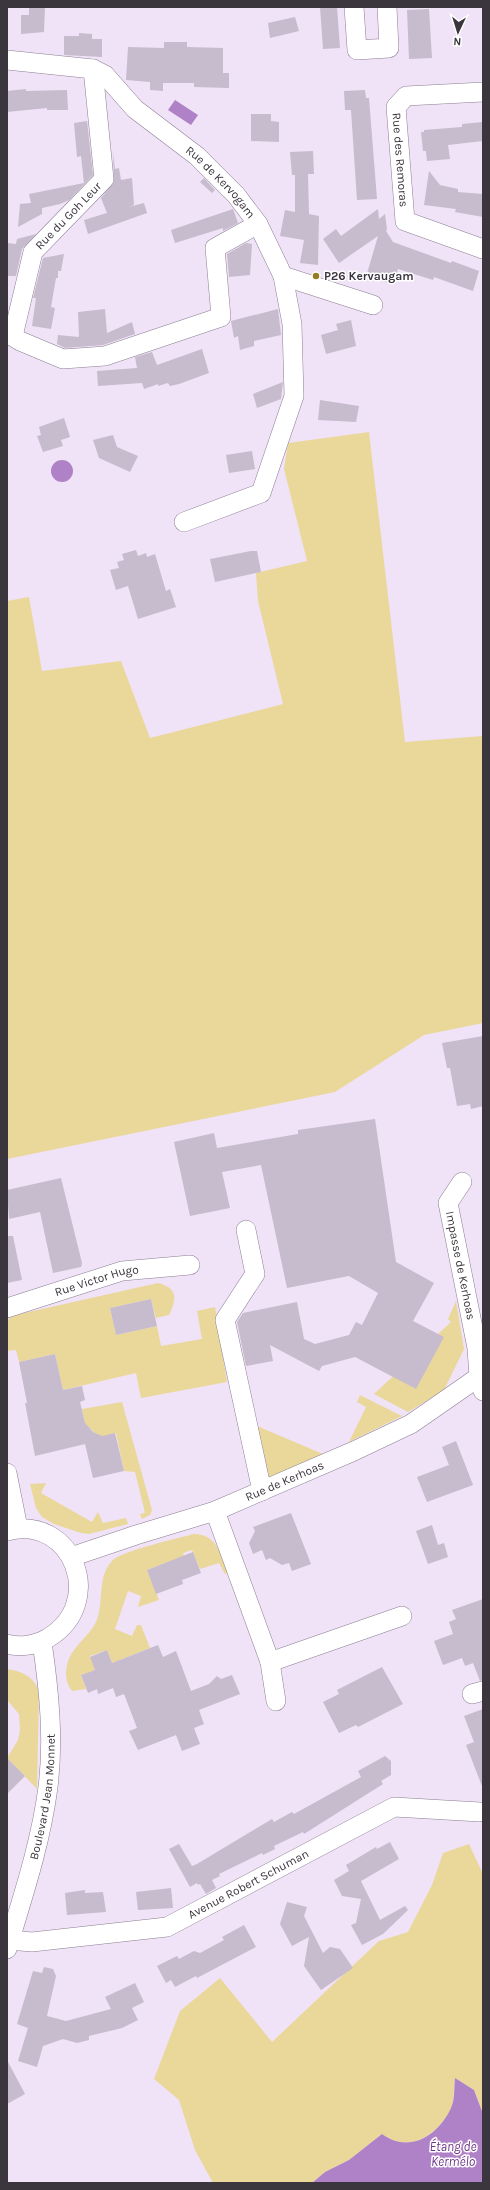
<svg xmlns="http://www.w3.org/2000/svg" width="490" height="2190" viewBox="0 0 490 2190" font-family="Karla,sans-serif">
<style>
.green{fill:#ead89b}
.water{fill:#af82c7}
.building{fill:#c7bbce}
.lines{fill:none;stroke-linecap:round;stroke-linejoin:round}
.minor-casing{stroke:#8b7f92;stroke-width:20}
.minor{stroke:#fff;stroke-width:19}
.poi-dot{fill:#947d24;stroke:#fff;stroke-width:1.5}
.labels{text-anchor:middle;stroke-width:3;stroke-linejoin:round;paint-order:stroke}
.street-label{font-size:12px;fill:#3b353d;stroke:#fff}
.poi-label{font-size:12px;font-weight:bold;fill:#3b353d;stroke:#fff;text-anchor:start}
.water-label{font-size:13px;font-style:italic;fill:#6e3688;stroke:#fff}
</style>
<rect width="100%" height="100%" fill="#f0e2f7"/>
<!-- green -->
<g class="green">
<path d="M 369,432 L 405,742 L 483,736 L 483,1023 L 424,1035 L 335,1092 L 7,1159 L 7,601 L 29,597 L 42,671 L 121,661 L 150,738 L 283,704 L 258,601 L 256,573 L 307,561 L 284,469 L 288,443 Z"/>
<path d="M 158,1283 C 178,1288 177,1299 169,1315 L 156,1318 L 151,1299 L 110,1308 L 116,1335 L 157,1326 L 161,1346 L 202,1339 L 197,1311 L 215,1307 L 227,1382 L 141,1398 L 136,1373 L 63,1390 L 55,1354 L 19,1362 L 16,1350 L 7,1351 L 7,1322 L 11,1316 Z"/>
<path d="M 456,1301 L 464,1349 L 444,1390 L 408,1412 L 374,1394 L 451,1322 L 448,1319 Z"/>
<path d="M 360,1395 L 402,1416 L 349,1442 L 366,1407 L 357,1402 Z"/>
<path d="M 122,1402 L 152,1510 L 150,1515 L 142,1519 L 140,1514 L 145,1513 L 135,1472 L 124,1471 L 116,1433 L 98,1437 L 91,1429 L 86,1429 L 82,1409 Z"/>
<path d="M 252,1424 L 323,1454 L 264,1480 Z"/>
<path d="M 46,1483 L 41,1493 L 92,1522 L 98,1512 L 103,1523 L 126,1518 L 128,1524 L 89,1534 L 81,1533 L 54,1524 L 42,1517 L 36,1508 L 30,1484 Z"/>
<path d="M 194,1534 C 217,1534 221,1555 228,1573 L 225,1574 L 219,1563 L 200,1569 L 192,1550 L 183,1553 L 184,1556 L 147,1570 L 159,1600 L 138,1607 L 141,1596 L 128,1591 L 115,1629 L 132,1636 L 137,1625 L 141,1625 L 150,1648 L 112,1663 L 107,1650 L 90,1656 L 95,1670 L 81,1675 L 86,1689 L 72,1691 C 66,1683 65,1675 67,1665 C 71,1647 88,1638 96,1622 C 105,1602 96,1576 113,1560 C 122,1551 179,1538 194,1534 Z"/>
<path d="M 7,1669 C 22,1671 33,1676 39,1691 L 37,1789 L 7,1758 L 18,1740 L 20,1730 L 19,1714 L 7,1700 Z"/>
<path d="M 469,1844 L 483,1874 L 483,2114 L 474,2090 L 455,2078 C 454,2087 454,2098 452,2107 C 450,2113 444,2120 440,2125 C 423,2143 403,2149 382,2134 L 349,2160 L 325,2172 L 312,2183 L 213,2183 L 195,2150 L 179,2100 L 154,2079 L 180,2011 L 220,1978 L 272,2042 L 379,1941 L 408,1932 L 432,1885 L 443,1853 Z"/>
</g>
<!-- water -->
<g class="water">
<path d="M 175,100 L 198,115 L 191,125 L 168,110 Z"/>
<circle cx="62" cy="471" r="11"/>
<path d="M 455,2078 L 474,2090 L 483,2114 L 483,2183 L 312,2183 L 325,2172 L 349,2160 L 382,2134 C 409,2154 438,2136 451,2108 C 455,2100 454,2087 455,2078 Z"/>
</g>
<!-- building -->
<g class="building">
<path d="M 29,7 L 45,7 L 44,32 L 21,34 L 21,15 L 29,15 Z"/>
<path d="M 320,7 L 337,7 L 340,48 L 323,49 Z"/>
<path d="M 429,9 L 432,58 L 409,59 L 407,10 Z"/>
<path d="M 295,17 L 299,31 L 270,38 L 268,23 Z"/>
<path d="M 79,33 L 92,34 L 92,39 L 102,39 L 102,57 L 64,55 L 64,36 L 79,36 Z"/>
<path d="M 164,42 L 187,42 L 187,47 L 223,48 L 223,73 L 229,73 L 229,88 L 194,87 L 194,83 L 163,83 L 163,91 L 150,90 L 150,82 L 126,80 L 128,47 L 164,48 Z"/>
<path d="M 26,89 L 26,91 L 67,90 L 68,110 L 47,110 L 47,108 L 7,112 L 7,91 Z"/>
<path d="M 365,90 L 366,98 L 369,98 L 377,199 L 357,200 L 351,110 L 345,110 L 344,91 Z"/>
<path d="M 251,114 L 271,114 L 271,121 L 279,122 L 279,142 L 251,141 Z"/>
<path d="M 87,121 L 93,175 L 69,200 L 60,204 L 42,208 L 42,214 L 18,227 L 20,204 L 31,203 L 29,194 L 84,183 L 81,156 L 77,157 L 74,123 Z"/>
<path d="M 483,122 L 483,141 L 448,145 L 450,159 L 427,161 L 426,151 L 423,151 L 421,132 L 424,132 L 424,130 L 462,127 L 462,124 Z"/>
<path d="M 313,151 L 314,174 L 308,174 L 309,214 L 319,216 L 318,265 L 300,263 L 304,240 L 280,236 L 285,210 L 295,212 L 295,175 L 292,175 L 290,152 Z"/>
<path d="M 113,152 L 115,169 L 119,168 L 121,180 L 132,178 L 134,205 L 129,207 L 144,203 L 147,213 L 88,234 L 84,220 L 107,213 L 101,198 L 114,182 Z"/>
<path d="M 429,171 L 440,185 L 458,189 L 458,192 L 483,194 L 483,217 L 455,212 L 456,209 L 424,205 Z"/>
<path d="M 204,178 L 215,190 L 212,193 L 200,182 Z"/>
<path d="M 233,209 L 238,223 L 223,231 L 223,228 L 175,243 L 171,230 Z"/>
<path d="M 378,209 L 379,219 L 385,214 L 387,229 L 386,231 L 393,242 L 451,263 L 452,261 L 479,271 L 473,291 L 434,277 L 433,280 L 398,269 L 393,284 L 366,277 L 378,236 L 339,263 L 323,239 L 336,229 L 341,236 Z"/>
<path d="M 36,234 L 22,249 L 16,276 L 7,276 L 7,243 L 16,244 L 17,239 Z"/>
<path d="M 246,243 L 252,244 L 250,275 L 229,277 L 227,254 Z"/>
<path d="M 64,254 L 61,271 L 58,271 L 58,278 L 56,278 L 51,307 L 55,308 L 51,329 L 32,326 L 36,298 L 33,298 L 43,258 Z"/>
<path d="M 105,309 L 107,333 L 132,322 L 135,334 L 103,345 L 65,348 L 57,344 L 58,335 L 79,337 L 78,312 Z"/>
<path d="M 278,309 L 281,335 L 254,341 L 254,346 L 240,350 L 238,336 L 234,338 L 231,321 Z"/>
<path d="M 351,320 L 356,346 L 326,354 L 321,335 L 338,330 L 336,324 Z"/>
<path d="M 202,349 L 209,373 L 179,384 L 170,386 L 168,383 L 158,386 L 158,384 L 144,389 L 142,383 L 98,386 L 97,371 L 137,368 L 135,357 L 152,352 L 157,365 Z"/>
<path d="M 283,382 L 281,399 L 257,408 L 253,394 Z"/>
<path d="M 320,400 L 359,406 L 356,422 L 318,420 Z"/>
<path d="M 64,418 L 70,437 L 61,440 L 63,446 L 43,452 L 37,436 L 41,435 L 39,427 Z"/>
<path d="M 113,435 L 117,447 L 138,456 L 130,472 L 99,458 L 93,440 Z"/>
<path d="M 252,451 L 255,469 L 229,473 L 226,455 Z"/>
<path d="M 136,550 L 138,556 L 146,553 L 147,557 L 155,554 L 166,591 L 170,589 L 176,607 L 138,619 L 128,586 L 116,590 L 110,570 L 119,568 L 117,562 L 124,560 L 122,554 Z"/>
<path d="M 251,551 L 257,551 L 261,572 L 215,582 L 210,559 Z"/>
<path d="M 483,1036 L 483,1106 L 471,1109 L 470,1104 L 457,1106 L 450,1068 L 447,1068 L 442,1043 Z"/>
<path d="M 375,1119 L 396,1262 L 434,1283 L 413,1321 L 444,1337 L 416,1389 L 355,1357 L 322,1366 L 319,1371 L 270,1345 L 273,1361 L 246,1366 L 237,1322 L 243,1313 L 297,1302 L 304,1339 L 315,1344 L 349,1335 L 356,1322 L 362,1325 L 378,1293 L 349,1276 L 287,1288 L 261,1165 L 222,1172 L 230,1208 L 190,1216 L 174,1142 L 214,1133 L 217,1148 L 298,1134 L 298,1130 Z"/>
<path d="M 61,1178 L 82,1263 L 81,1267 L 53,1273 L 40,1212 L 9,1219 L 7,1190 Z"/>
<path d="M 7,1236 L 13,1236 L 22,1280 L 7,1283 Z"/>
<path d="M 151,1299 L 157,1326 L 116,1335 L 110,1308 Z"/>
<path d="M 55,1354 L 63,1390 L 82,1386 L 85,1400 L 80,1402 L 85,1423 L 93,1432 L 102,1436 L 115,1433 L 124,1471 L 93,1478 L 85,1444 L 35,1456 L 25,1403 L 27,1403 L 19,1362 Z"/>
<path d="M 456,1441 L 473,1485 L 427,1502 L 417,1477 L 449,1465 L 442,1447 Z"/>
<path d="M 291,1513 L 311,1564 L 292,1571 L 289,1563 L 282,1565 L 270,1558 L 266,1560 L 262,1550 L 253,1554 L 249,1543 L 255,1531 L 253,1527 Z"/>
<path d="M 432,1525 L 438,1545 L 444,1543 L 448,1557 L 428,1564 L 416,1531 Z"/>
<path d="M 193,1552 L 201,1573 L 182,1580 L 183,1584 L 156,1594 L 147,1570 Z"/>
<path d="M 483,1599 L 483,1680 L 480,1681 L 473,1663 L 465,1666 L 462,1658 L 443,1665 L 434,1641 L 453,1634 L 449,1622 L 456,1619 L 452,1610 Z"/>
<path d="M 158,1645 L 163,1657 L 176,1651 L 191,1691 L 209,1684 L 217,1676 L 221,1679 L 232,1675 L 240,1694 L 199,1710 L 204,1724 L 194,1728 L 200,1744 L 182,1751 L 176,1735 L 138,1750 L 129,1731 L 137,1728 L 124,1694 L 116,1697 L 113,1688 L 98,1694 L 97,1689 L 88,1693 L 81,1675 L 95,1670 L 90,1657 L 107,1650 L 112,1663 Z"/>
<path d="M 382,1667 L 403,1704 L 358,1727 L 356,1725 L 339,1733 L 323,1702 L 339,1694 L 337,1690 Z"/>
<path d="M 483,1709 L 483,1786 L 482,1786 L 466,1745 L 474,1742 L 464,1716 Z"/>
<path d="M 385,1756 L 391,1761 L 391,1775 L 381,1781 L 383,1784 L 304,1834 L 303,1832 L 274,1846 L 275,1849 L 263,1855 L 262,1853 L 219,1874 L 220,1876 L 212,1880 L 216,1888 L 206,1894 L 200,1884 L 198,1885 L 197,1883 L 190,1887 L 169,1849 L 179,1844 L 192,1866 L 197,1864 L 272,1819 L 274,1822 L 292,1812 L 294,1814 L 361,1777 L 358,1771 Z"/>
<path d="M 7,1758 L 25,1776 L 7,1794 Z"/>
<path d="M 390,1842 L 399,1859 L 361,1881 L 380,1920 L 405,1906 L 408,1910 L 383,1934 L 362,1945 L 351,1925 L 356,1923 L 361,1899 L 342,1896 L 334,1880 L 349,1871 L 346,1865 L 376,1847 L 377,1849 Z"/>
<path d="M 171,1888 L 173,1908 L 138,1910 L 136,1892 Z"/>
<path d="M 85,1890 L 85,1893 L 103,1892 L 106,1912 L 67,1915 L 65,1893 Z"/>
<path d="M 287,1902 L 307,1907 L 304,1916 L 323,1953 L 330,1947 L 340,1949 L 353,1968 L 321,1990 L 304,1966 L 309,1937 L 292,1946 L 280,1924 Z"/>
<path d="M 244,1925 L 256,1947 L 197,1978 L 196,1976 L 175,1987 L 171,1980 L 166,1983 L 157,1966 L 177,1956 L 179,1959 L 194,1951 L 200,1953 L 224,1940 L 222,1937 Z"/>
<path d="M 44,1967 L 53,1969 L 56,1976 L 47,2016 L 66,2021 L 111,2009 L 105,1997 L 135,1983 L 144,2002 L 132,2008 L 138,2020 L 122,2028 L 89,2036 L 89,2040 L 77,2043 L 63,2039 L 43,2046 L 37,2067 L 18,2061 L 28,2028 L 17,2024 L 33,1971 L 42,1973 Z"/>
<path d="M 7,2060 L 25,2094 L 7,2104 Z"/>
</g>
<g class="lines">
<defs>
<g id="minor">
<path d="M 354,7 L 357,50 L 389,48 L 387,7"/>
<path id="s1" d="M 7,60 L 93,69 L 105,75 L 135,109 L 197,156 L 236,195 L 258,224 L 215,248 L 221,317 L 105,356 L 63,359 L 20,341 L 7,333"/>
<path id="s2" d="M 483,92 L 406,96 L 396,107 L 405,221 L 483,249"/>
<path d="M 283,276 L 373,305"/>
<path id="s3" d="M 13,336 L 33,252 L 104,179 L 93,69"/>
<path d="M 184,522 L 261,493 L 294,396 L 292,324 L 283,276 L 258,224"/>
<path id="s4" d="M 462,1182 L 448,1203 L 477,1348 L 479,1377 L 483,1391"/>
<path d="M 246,1230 L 255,1274 L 225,1320 L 262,1491"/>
<path id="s5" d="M 7,1308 L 122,1271 L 190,1265"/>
<path d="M 7,1473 L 18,1528"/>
<path d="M 215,1511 L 270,1662 L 402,1616"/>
<path d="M 7,1531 C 73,1514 107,1603 48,1638 C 37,1645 20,1648 7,1644"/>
<path id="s6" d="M 71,1557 L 136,1535 L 215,1511 L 354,1451 L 411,1424 L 483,1374"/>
<path d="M 270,1662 L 276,1701"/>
<path d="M 472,1694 L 483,1691"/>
<path id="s7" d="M 9,1940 L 32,1942 L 167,1927 L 394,1807 L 480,1812"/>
<path id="s8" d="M 7,1949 C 23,1896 41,1842 48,1787 C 54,1739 49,1690 42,1642"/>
</g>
</defs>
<!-- minor casing -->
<use href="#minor" class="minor-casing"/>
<!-- minor -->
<use href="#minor" class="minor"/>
</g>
<!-- markers -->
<circle class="poi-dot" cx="316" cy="276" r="4"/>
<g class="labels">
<!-- street labels -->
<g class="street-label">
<text dy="4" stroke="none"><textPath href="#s2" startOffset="145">Rue des Remoras</textPath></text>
<text dy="4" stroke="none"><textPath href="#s1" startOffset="258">Rue de Kervogam</textPath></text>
<text dy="4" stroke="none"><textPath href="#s3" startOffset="137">Rue du Goh Leur</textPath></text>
<text dy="4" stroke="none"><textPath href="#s4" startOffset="89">Impasse de Kerhoas</textPath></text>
<text dy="4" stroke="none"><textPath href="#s5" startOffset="94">Rue Victor Hugo</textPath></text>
<text dy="4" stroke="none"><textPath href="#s6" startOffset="227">Rue de Kerhoas</textPath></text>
<text dy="4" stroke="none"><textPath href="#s8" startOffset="157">Boulevard Jean Monnet</textPath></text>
<text dy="4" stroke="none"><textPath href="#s7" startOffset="251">Avenue Robert Schuman</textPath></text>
</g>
<!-- poi labels -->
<g class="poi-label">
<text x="324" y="280">P26 Kervaugam</text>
</g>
<!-- water labels -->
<g class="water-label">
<text x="453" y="2151">Étang de<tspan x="453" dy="15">Kermélo</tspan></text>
</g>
</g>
<!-- border -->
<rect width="490" height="2190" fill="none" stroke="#3b353d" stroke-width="16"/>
<!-- north arrow -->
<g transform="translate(458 32) rotate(184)" stroke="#ffffff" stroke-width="3" paint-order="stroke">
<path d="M0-3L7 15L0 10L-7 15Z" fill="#3b353d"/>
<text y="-6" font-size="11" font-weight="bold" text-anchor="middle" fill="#3b353d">N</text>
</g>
</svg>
